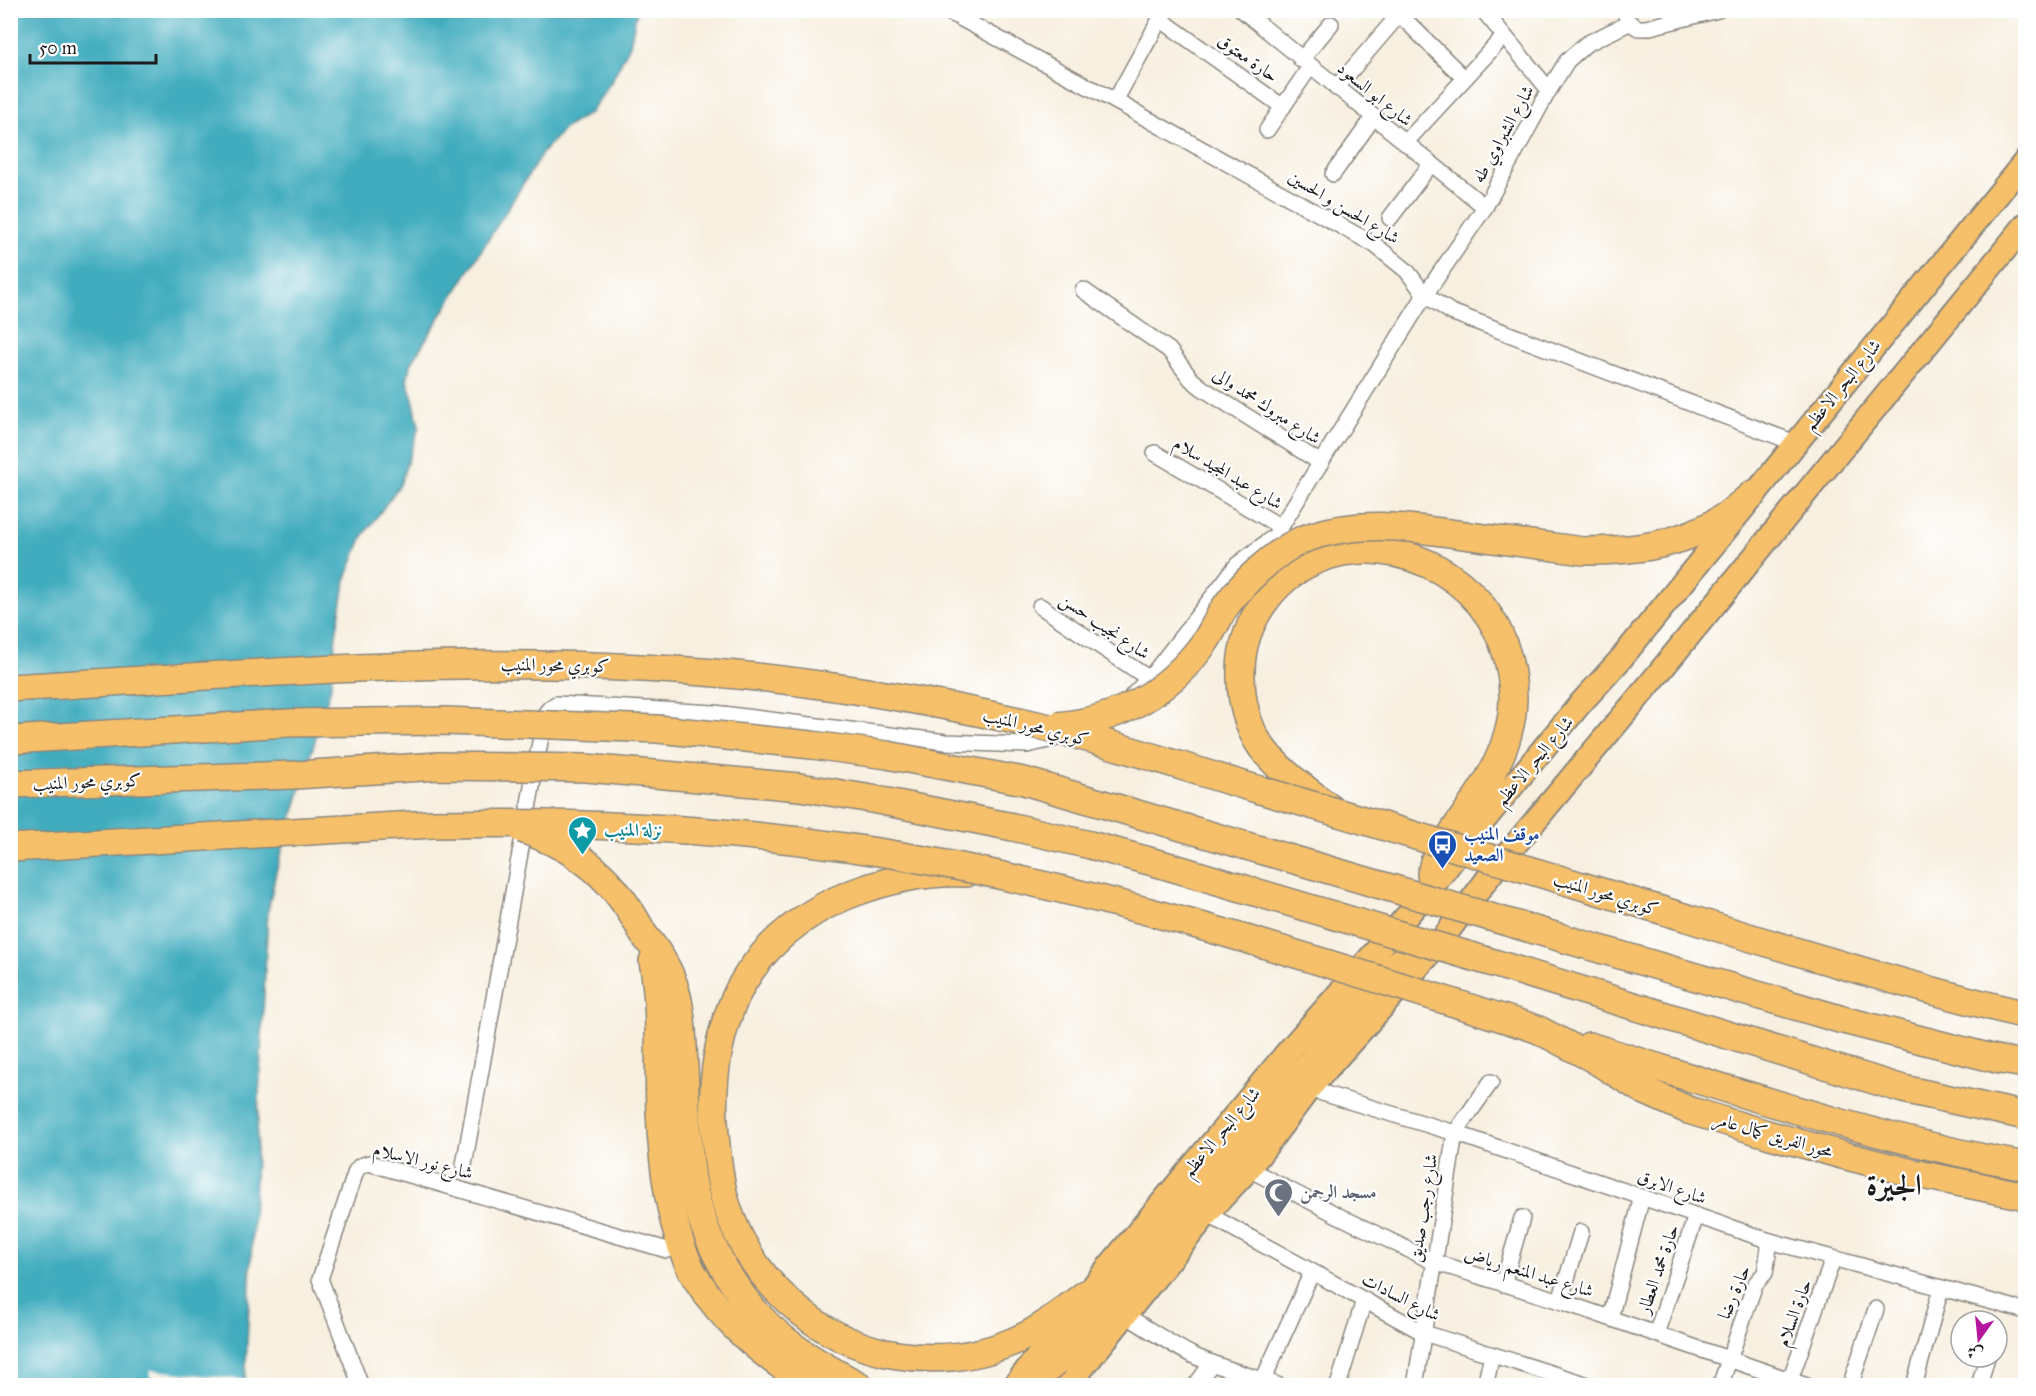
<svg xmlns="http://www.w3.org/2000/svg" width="2036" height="1396" viewBox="0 0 2036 1396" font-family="'IM FELL Great Primer',Amiri,serif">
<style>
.water{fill:#3facbe;stroke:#2e646d;stroke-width:1.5}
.pier{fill:#f7efdf}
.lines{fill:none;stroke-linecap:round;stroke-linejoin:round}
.street-casing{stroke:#8a867e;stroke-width:18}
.primary-casing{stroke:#8a867e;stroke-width:26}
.highway-casing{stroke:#8a867e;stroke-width:30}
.street{stroke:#fff;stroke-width:15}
.primary{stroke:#f6c06b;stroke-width:22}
.highway{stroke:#f6c06b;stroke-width:27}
.highway-bridge-casing{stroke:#8a867e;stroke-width:30;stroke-linecap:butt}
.highway-bridge{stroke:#f6c06b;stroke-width:27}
.labels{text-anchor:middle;stroke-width:4.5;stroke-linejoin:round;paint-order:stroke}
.street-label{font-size:18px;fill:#1c1c1c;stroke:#fff}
.culture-label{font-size:18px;font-weight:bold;fill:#0d838f;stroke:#fff;text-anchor:start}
.transit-label{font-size:18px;font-weight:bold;fill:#164399;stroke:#fff;text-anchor:start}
.worship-label{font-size:18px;font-weight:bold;fill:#5b616d;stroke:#fff;text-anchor:start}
.town-label{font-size:30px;font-weight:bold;fill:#1c1c1c;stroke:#fff}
</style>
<rect width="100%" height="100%" fill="#fff"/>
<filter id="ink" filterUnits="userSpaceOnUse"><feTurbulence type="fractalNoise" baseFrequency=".0167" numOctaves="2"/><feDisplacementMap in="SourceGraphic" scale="12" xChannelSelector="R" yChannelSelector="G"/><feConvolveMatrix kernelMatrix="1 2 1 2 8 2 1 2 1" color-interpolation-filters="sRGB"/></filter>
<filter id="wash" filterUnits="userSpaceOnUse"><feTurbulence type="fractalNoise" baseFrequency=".008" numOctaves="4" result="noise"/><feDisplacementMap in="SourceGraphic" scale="24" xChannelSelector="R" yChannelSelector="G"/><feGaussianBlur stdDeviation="1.35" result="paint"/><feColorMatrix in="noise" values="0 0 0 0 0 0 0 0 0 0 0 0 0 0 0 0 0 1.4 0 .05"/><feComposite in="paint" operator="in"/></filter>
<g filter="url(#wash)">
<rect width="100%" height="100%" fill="#f7efdf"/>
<!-- water -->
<path class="water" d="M 10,11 L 637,11 L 630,45 L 611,82 L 590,113 L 565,128 L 543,152 L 410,365 L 407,381 L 413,398 L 419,427 L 400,485 L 363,536 L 346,578 L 336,635 L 331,687 L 276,872 L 268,911 L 245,1385 L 11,1385 Z"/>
<!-- pier -->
<path class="pier" d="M 151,1370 L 246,1380 L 245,1385 L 224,1385 L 150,1378 Z"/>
</g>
<g filter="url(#ink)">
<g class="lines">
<defs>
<g id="street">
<path d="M 945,10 L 1115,101 L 1375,245 L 1407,271 L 1425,295 L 1451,312 L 1795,443"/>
<path d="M 1242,10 L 1485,207"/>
<path d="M 1395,10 L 1464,78"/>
<path d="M 1483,10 L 1549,90"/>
<path d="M 1160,19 L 1283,107"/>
<path d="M 1627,21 L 1638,28 L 1646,28 L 1718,10"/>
<path d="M 1301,60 L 1331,24"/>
<path d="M 1336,88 L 1403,10"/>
<path d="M 1115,101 L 1165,10"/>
<path d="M 1267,130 L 1310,67"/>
<path d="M 1405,143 L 1504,36"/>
<path d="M 1333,174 L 1373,118"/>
<path d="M 1390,218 L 1431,164"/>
<path d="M 1083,290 L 1169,350 L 1191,379 L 1202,388 L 1321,463"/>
<path d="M 1155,453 L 1281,527"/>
<path d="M 1040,606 L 1148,678"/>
<path d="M 1132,696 L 1152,675 L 1237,565 L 1275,536 L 1425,295 L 1485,207 L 1549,90 L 1567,61 L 1586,44 L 1625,25 L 1627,21 L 1625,10"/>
<path d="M 1309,1089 L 1455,1133 L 1770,1241 L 2026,1311"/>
<path d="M 464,1165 L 545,714 L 550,708 L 556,704 L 714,713 L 946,742 L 1027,745 L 1066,736"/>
<path d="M 1249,1169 L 1339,1216 L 1434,1262 L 1560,1301 L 1807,1386"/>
<path d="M 1207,1214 L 1424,1333 L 1591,1386"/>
<path d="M 1503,1284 L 1522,1218"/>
<path d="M 1560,1301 L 1581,1232"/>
<path d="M 1124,1314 C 1146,1328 1169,1343 1192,1355 C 1220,1368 1251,1376 1280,1386"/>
<path d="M 1610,1318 L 1642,1197"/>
<path d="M 1656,1334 L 1696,1216"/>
<path d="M 1263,1380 L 1312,1272"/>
<path d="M 1790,1380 L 1833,1259"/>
<path d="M 361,1386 L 320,1279 L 356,1171 L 360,1166 L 369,1163 L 667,1250"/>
<path d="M 1195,1386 L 1212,1363"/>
<path d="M 1338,1386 L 1364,1300"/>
<path d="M 1415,1386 L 1455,1133 L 1491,1082"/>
<path d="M 1485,1386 L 1492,1355"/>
<path d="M 1720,1386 L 1755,1284 L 1765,1273 L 1770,1241"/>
<path d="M 1850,1386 L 1876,1309"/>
<path d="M 1914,1386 L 1941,1288"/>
<path d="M 1979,1386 L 1987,1357"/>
</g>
<g id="primary">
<path d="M 1014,1386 L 1105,1271 L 1289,1050 L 1433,886 L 1464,845 L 1580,704 L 1620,660 L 2026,160"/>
<path d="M 1068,1386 L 1207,1214 L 1249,1169 L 1309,1089 L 1437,946 L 1494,870 L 1648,686 L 2026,224"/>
</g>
<g id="highway">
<path d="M 1583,551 C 1634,551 1679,546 1723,518 C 1733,511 1743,502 1753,494"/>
<path d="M 1334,811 C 1309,791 1279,772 1260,745 C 1247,726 1241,700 1241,677 C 1240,647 1250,620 1268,597 C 1327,523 1440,542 1489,616 C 1511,649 1519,695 1508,733 C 1495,783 1459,818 1434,862 L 1431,874 L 1433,886"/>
<path d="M 966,873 C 929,871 891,879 856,892 C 801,912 751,953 730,1010 C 715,1050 711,1093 715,1135 C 717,1156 719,1179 725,1200 C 748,1279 816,1342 897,1355 C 936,1361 976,1357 1012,1342 C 1040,1331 1063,1311 1087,1293"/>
<path d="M 644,935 C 682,979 681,1011 684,1066 C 686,1103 686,1142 692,1179 C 703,1246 742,1311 797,1349 C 817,1363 838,1374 860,1386"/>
<path d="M 653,961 C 662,1010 658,1061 660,1111 C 662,1161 670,1235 696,1278 C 725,1325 766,1357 811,1386"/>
<path d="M 1537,1029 L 1594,1059 L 1643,1090 L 1688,1110 L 1767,1134 L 1846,1156 L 1913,1173 L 2026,1196"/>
<path d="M 1589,1046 C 1733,1090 1877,1140 2026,1166"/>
<path d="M 1022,1386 L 1043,1373 L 1066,1353 L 1134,1269 L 1388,972 C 1403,957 1417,951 1437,946"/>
</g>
</defs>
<!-- street casing -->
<use href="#street" class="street-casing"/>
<!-- primary casing -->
<use href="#primary" class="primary-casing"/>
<!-- highway casing -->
<use href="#highway" class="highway-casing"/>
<!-- street -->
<use href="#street" class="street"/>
<!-- primary -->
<use href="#primary" class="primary"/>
<!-- highway -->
<use href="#highway" class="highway"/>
<defs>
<g id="highway-bridge">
<path d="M 10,688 C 282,673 556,645 827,686 C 899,696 971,710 1041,726 C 1114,743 1188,769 1260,790 C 1403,831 1545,875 1687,918 C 1799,953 1911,987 2026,1015"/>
<path d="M 1056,726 C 1119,721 1168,693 1205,642 C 1212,632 1217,620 1223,610 C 1241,584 1275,551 1304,539 C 1359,518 1414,528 1470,536 C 1508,541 1546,546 1583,551"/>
<path d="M 10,740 L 289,723 L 445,721 L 658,729 L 812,745 L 887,755 L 1024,781 L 1843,1020 L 2000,1060 L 2026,1064"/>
<path d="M 10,784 L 295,775 L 439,766 L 586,768 L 800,787 L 872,799 L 1013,827 L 1090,845 L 1164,865 L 1487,961 L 1903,1089 L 2026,1116"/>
<path d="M 522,829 C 581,850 615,879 644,935"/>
<path d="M 10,848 L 433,824 C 600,821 766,830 930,861 C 1137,900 1336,966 1537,1029"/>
</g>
</defs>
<!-- highway-bridge casing -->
<use href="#highway-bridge" class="highway-bridge-casing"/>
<!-- highway-bridge -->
<use href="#highway-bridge" class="highway-bridge"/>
</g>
</g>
<!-- icons -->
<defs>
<symbol id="sight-pin" viewBox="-11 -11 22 30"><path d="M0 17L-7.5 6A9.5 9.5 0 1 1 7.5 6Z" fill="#0f9aa8" stroke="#fff"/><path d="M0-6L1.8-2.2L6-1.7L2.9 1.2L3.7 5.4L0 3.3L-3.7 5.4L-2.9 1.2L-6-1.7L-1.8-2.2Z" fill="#fff"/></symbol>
<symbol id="bus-pin" viewBox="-11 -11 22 30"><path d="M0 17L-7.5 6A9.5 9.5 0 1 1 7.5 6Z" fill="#1a4fb4" stroke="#fff"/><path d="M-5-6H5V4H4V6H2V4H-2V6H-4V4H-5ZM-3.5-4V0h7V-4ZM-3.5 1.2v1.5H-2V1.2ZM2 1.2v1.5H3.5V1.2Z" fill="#fff"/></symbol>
<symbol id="mosque-pin" viewBox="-11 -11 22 30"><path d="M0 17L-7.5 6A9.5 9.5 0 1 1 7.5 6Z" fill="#6b7280" stroke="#fff"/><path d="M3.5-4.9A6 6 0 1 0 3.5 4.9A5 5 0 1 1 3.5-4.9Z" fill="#fff"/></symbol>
</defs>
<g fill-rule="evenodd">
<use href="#sight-pin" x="566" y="814" width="33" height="45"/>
<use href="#bus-pin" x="1426" y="828" width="33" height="45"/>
<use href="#mosque-pin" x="1262" y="1176" width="33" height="45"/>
</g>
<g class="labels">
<!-- street labels -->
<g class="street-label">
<text transform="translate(1248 58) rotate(35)" y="6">حارة معتوق</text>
<text transform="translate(1375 94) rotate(39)" y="6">شارع ابو السعود</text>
<text transform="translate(1503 134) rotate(-61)" y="6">شارع الشبراوي طه</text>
<text transform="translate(1344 207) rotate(31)" y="6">شارع الحسن و الحسين</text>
<text transform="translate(1842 385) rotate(-51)" y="6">شارع البحر الاعظم</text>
<text transform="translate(1267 406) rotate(33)" y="6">شارع مبروك محمد والى</text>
<text transform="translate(1228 473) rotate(31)" y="6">شارع عبد المجيد سلام</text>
<text transform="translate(1105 626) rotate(34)" y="6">شارع نجيب حسن</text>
<text transform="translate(555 665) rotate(1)" y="6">كوبري محور المنيب</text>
<text transform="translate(1036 727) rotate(14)" y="6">كوبري محور المنيب</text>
<text transform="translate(1534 761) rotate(-50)" y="6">شارع البحر الاعظم</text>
<text transform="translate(87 782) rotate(-2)" y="6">كوبري محور المنيب</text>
<text transform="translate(1606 894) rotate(17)" y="6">كوبري محور المنيب</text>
<text transform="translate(1221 1132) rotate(-50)" y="6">شارع البحر الاعظم</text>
<text transform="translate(1773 1135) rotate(16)" y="6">محور الفريق كمال عامر</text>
<text transform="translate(423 1161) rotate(14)" y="6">شارع نور الاسلام</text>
<text transform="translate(1672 1187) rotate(19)" y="6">شارع الابرق</text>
<text transform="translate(1423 1208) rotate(-81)" y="6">شارع رجب صديق</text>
<text transform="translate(1658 1269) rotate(-71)" y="6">حارة محمد العطار</text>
<text transform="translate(1529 1272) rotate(17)" y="6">شارع عبد المنعم رياض</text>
<text transform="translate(1734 1292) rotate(-67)" y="6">حارة رضا</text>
<text transform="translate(1401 1297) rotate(27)" y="6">شارع السادات</text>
<text transform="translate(1794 1313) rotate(-70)" y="6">حارة السلام</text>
</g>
<!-- culture labels -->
<g class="culture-label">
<text x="604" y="836">نزلة المنيب</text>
</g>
<!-- transit labels -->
<g class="transit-label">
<text x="1464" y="840">موقف المنيب<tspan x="1464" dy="21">الصعيد</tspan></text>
</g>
<!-- worship labels -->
<g class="worship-label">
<text x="1300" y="1198">مسجد الرحمن</text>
</g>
<!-- town labels -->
<g class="town-label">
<text x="1894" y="1195">الجيزة</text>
</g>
</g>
<!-- margin -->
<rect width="2036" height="1396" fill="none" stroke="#fff" stroke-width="36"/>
<!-- north arrow -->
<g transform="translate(1979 1339) rotate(195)"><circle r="28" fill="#ffffff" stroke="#a4a4a4" stroke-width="1.5"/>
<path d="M0-4.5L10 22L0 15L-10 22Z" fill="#b5179e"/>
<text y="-9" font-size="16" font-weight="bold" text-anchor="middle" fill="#1c1c1c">ش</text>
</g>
<!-- scale -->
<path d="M30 54v9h126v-9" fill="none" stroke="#1c1c1c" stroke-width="3"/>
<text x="39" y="54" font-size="18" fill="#1c1c1c" stroke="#ffffff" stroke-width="4.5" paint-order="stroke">50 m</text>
</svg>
